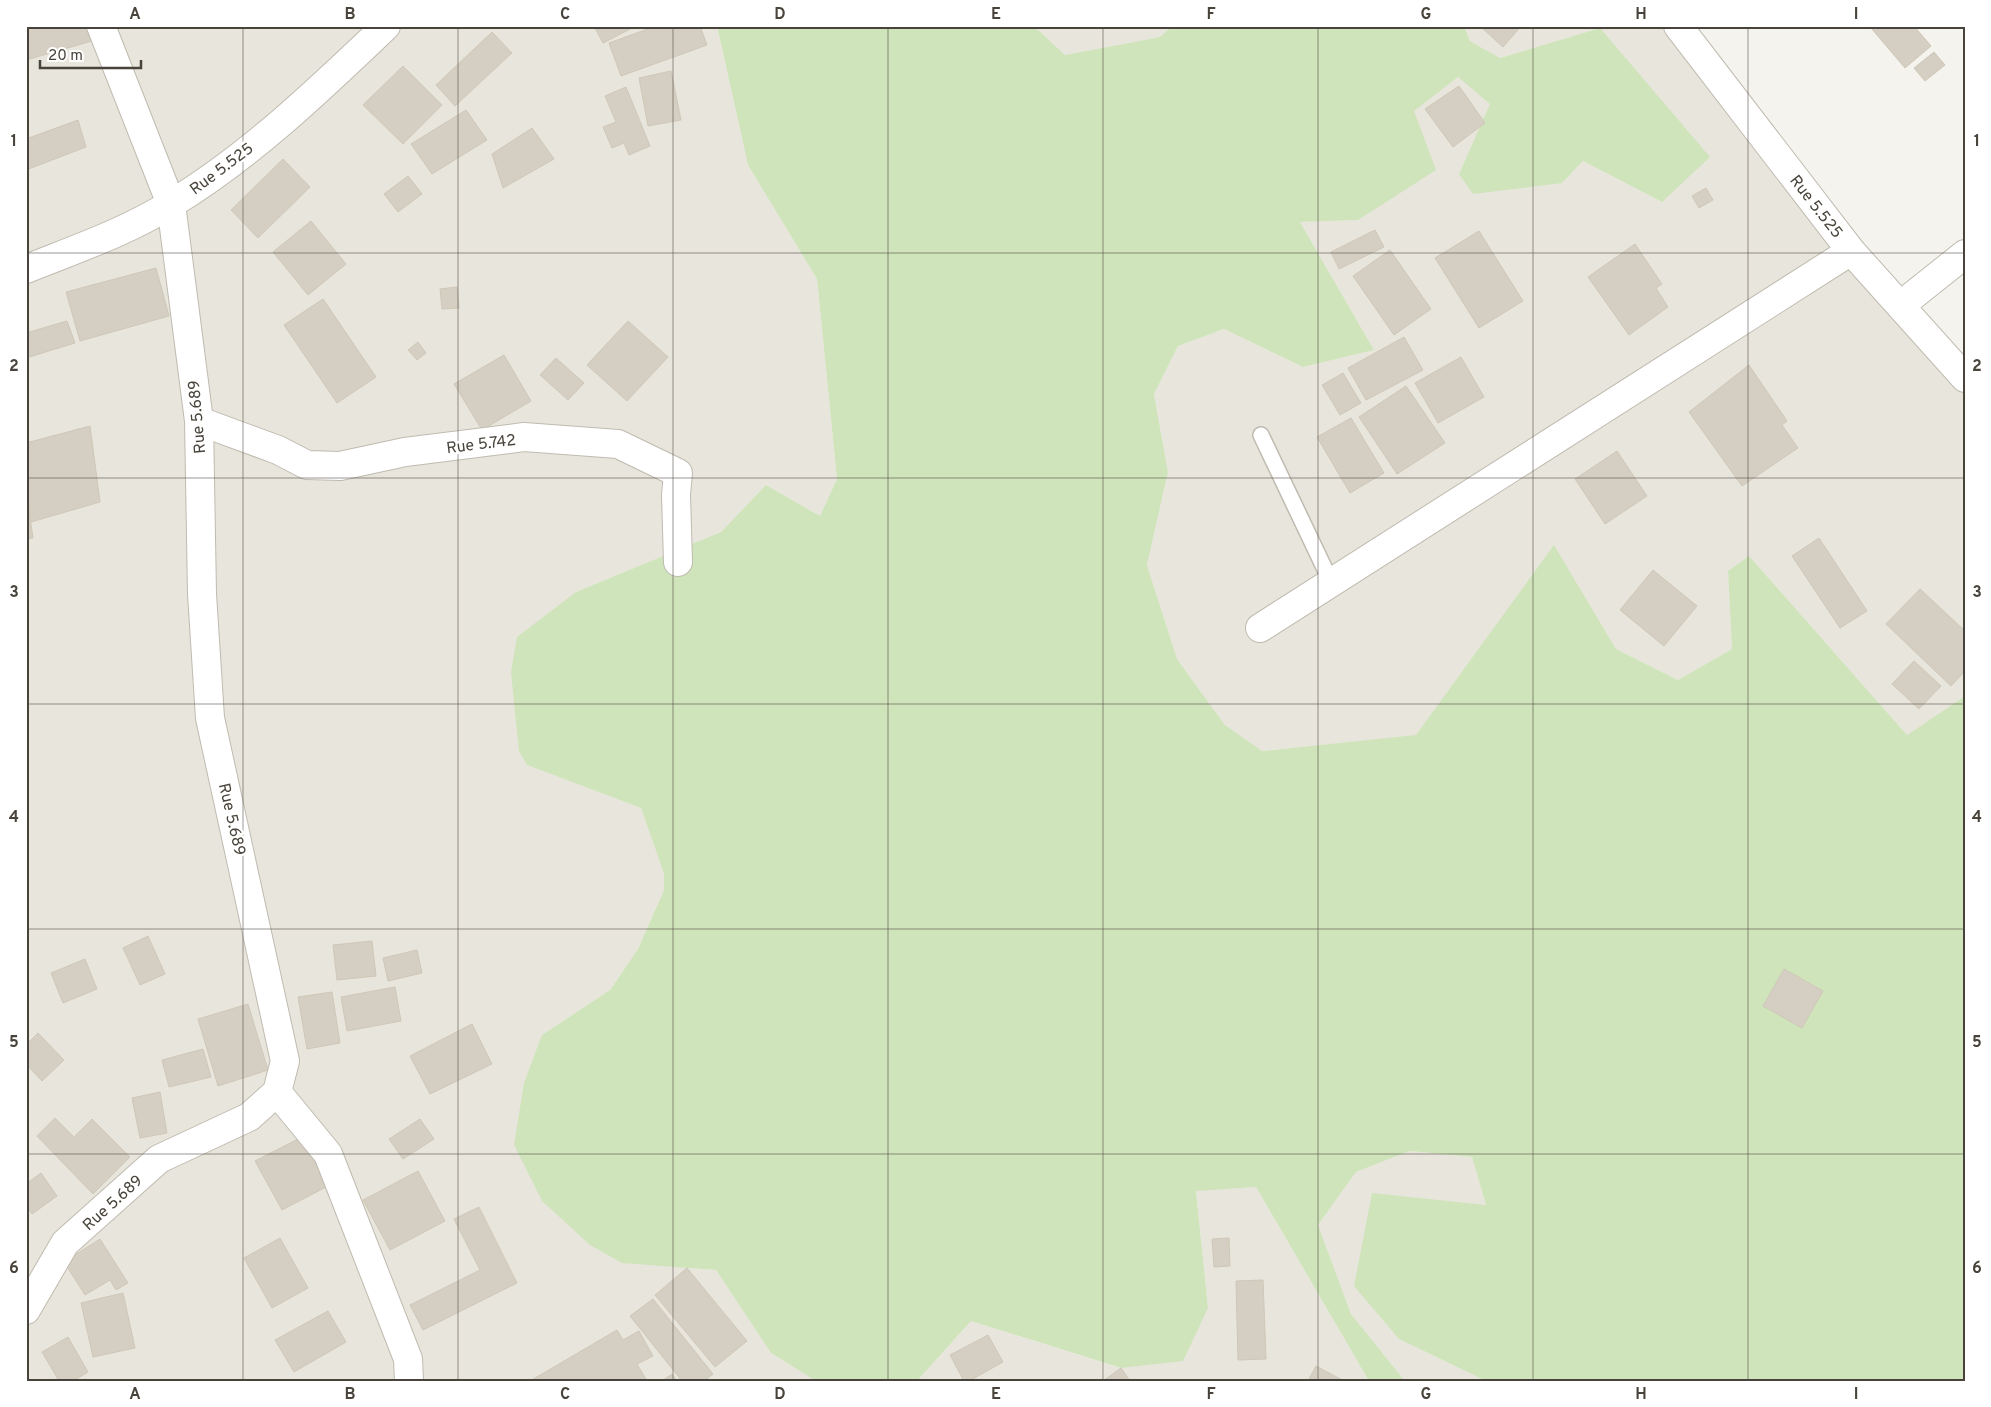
<svg xmlns="http://www.w3.org/2000/svg" width="1991" height="1407" viewBox="0 0 1991 1407" font-family="Overpass,sans-serif">
<style>
.residential{fill:#e8e5dc}
.green{fill:#cfe4bb}
.building{fill:#d5cfc3;stroke:#cfc7b7}
.lines{fill:none;stroke-linecap:round;stroke-linejoin:round}
.service-casing{stroke:#c0bbb0;stroke-width:18}
.minor-casing{stroke:#c0bbb0;stroke-width:30}
.tertiary-casing{stroke:#c0bbb0;stroke-width:30}
.service{stroke:#fff;stroke-width:15}
.minor{stroke:#fff;stroke-width:28}
.tertiary{stroke:#fff;stroke-width:28}
.grid{fill:none;stroke:#49443b;stroke-width:1;stroke-opacity:0.55}
.labels{text-anchor:middle;stroke-width:5;stroke-linejoin:round;paint-order:stroke}
.street-label{font-size:16px;fill:#49443b;stroke:#fff}
.neatline{fill:none;stroke:#49443b;stroke-width:2}
.grid-label{font-size:16px;text-anchor:middle;font-weight:bold;fill:#49443b}
</style>
<rect width="100%" height="100%" fill="#f5f3ed"/>
<!-- residential -->
<g class="residential">
<path d="M 26,26 L 717,26 L 748,165 L 817,279 L 837,479 L 820,516 L 766,485 L 721,532 L 576,592 L 527,765 L 641,808 L 664,874 L 664,890 L 638,949 L 610,990 L 542,1035 L 687,1268 L 716,1270 L 771,1353 L 816,1381 L 26,1381 Z"/>
<path d="M 1034,26 L 1172,26 L 1160,37 L 1065,55 Z"/>
<path d="M 1464,26 L 1676,26 L 1965,370 L 1965,696 L 1907,735 L 1749,556 L 1728,571 L 1732,649 L 1678,680 L 1616,649 L 1554,546 L 1416,736 L 1260,751 L 1225,725 L 1177,659 L 1147,565 L 1168,472 L 1154,394 L 1178,346 L 1224,329 L 1303,367 L 1374,350 L 1300,222 L 1358,220 L 1413,111 L 1458,77 L 1491,104 L 1459,174 L 1562,183 L 1583,161 L 1662,202 L 1600,28 L 1500,58 L 1470,41 Z"/>
<path d="M 1410,1151 L 1472,1157 L 1486,1205 L 1399,1339 L 1486,1381 L 1405,1381 L 1351,1314 L 1318,1225 L 1356,1172 Z"/>
<path d="M 1256,1187 L 1369,1381 L 917,1381 L 971,1321 L 1120,1368 L 1208,1308 L 1196,1190 Z"/>
</g>
<!-- green -->
<path class="green" d="M 717,26 L 1034,26 L 1065,55 L 1160,37 L 1172,26 L 1464,26 L 1470,41 L 1500,58 L 1600,28 L 1710,157 L 1662,202 L 1583,161 L 1562,183 L 1473,194 L 1459,174 L 1490,104 L 1458,77 L 1414,111 L 1436,170 L 1358,220 L 1300,222 L 1374,350 L 1303,367 L 1224,329 L 1178,346 L 1154,394 L 1168,472 L 1147,565 L 1177,659 L 1225,725 L 1262,751 L 1416,735 L 1554,545 L 1616,649 L 1678,680 L 1732,649 L 1728,571 L 1749,556 L 1907,735 L 1965,696 L 1965,1381 L 1486,1381 L 1399,1339 L 1354,1286 L 1372,1193 L 1486,1205 L 1472,1157 L 1410,1151 L 1356,1172 L 1318,1225 L 1351,1314 L 1405,1381 L 1369,1381 L 1256,1187 L 1196,1191 L 1208,1308 L 1183,1361 L 1121,1368 L 971,1321 L 917,1381 L 816,1381 L 771,1353 L 716,1270 L 622,1263 L 590,1245 L 542,1201 L 514,1145 L 524,1083 L 542,1035 L 610,990 L 638,949 L 664,890 L 664,874 L 641,808 L 527,765 L 519,751 L 511,672 L 517,637 L 576,592 L 721,532 L 766,485 L 820,516 L 837,479 L 817,279 L 748,165 Z"/>
<!-- building -->
<g class="building">
<path d="M 26,26 L 98,26 L 102,38 L 26,60 Z"/>
<path d="M 594,26 L 636,26 L 603,43 Z"/>
<path d="M 656,26 L 700,26 L 707,45 L 621,76 L 609,43 Z"/>
<path d="M 1480,26 L 1521,26 L 1503,47 Z"/>
<path d="M 1874,26 L 1914,26 L 1931,46 L 1905,68 L 1871,28 Z"/>
<path d="M 492,32 L 512,53 L 455,106 L 436,85 Z"/>
<path d="M 1934,52 L 1945,65 L 1925,81 L 1914,68 Z"/>
<path d="M 403,66 L 442,105 L 403,144 L 363,105 Z"/>
<path d="M 671,71 L 681,120 L 648,126 L 639,78 Z"/>
<path d="M 1459,86 L 1485,123 L 1453,147 L 1425,109 Z"/>
<path d="M 626,87 L 650,146 L 629,155 L 624,143 L 612,148 L 603,127 L 616,122 L 605,96 Z"/>
<path d="M 466,110 L 487,140 L 432,174 L 411,144 Z"/>
<path d="M 78,120 L 86,147 L 26,170 L 26,139 Z"/>
<path d="M 532,128 L 554,159 L 503,188 L 492,154 Z"/>
<path d="M 283,159 L 310,187 L 258,238 L 231,210 Z"/>
<path d="M 408,176 L 422,194 L 398,212 L 384,194 Z"/>
<path d="M 1706,188 L 1713,200 L 1699,208 L 1692,196 Z"/>
<path d="M 311,221 L 346,264 L 308,295 L 273,252 Z"/>
<path d="M 1375,230 L 1384,247 L 1339,269 L 1331,252 Z"/>
<path d="M 1479,231 L 1523,301 L 1479,328 L 1435,258 Z"/>
<path d="M 1635,244 L 1662,284 L 1656,288 L 1668,307 L 1629,335 L 1588,277 Z"/>
<path d="M 1390,250 L 1431,309 L 1394,335 L 1353,276 Z"/>
<path d="M 156,268 L 169,316 L 80,341 L 66,292 Z"/>
<path d="M 457,287 L 459,308 L 442,309 L 440,289 Z"/>
<path d="M 323,299 L 376,377 L 337,403 L 284,325 Z"/>
<path d="M 67,321 L 75,343 L 26,358 L 26,333 Z"/>
<path d="M 628,321 L 668,357 L 627,401 L 587,365 Z"/>
<path d="M 1404,337 L 1423,370 L 1366,400 L 1348,368 Z"/>
<path d="M 418,342 L 426,353 L 417,360 L 408,350 Z"/>
<path d="M 504,355 L 531,401 L 482,430 L 454,384 Z"/>
<path d="M 1461,357 L 1484,397 L 1438,423 L 1415,383 Z"/>
<path d="M 556,358 L 584,383 L 568,400 L 540,375 Z"/>
<path d="M 1749,365 L 1787,421 L 1782,425 L 1798,448 L 1742,486 L 1689,412 Z"/>
<path d="M 1343,373 L 1361,403 L 1340,415 L 1322,385 Z"/>
<path d="M 1406,386 L 1445,443 L 1397,474 L 1359,417 Z"/>
<path d="M 1351,418 L 1384,473 L 1350,493 L 1317,437 Z"/>
<path d="M 90,426 L 100,502 L 31,522 L 26,492 L 26,443 Z"/>
<path d="M 1617,451 L 1647,496 L 1605,524 L 1575,479 Z"/>
<path d="M 26,491 L 33,538 L 26,539 Z"/>
<path d="M 1819,538 L 1867,611 L 1840,628 L 1792,556 Z"/>
<path d="M 1653,570 L 1697,606 L 1664,646 L 1620,610 Z"/>
<path d="M 1920,589 L 1965,631 L 1965,671 L 1951,686 L 1886,624 Z"/>
<path d="M 1914,661 L 1941,686 L 1919,709 L 1892,684 Z"/>
<path d="M 148,936 L 165,974 L 140,985 L 123,948 Z"/>
<path d="M 372,941 L 376,976 L 337,980 L 333,945 Z"/>
<path d="M 417,950 L 422,973 L 388,981 L 383,958 Z"/>
<path d="M 85,959 L 97,989 L 63,1003 L 51,973 Z"/>
<path d="M 1784,969 L 1823,991 L 1802,1028 L 1763,1006 Z"/>
<path d="M 395,987 L 401,1021 L 347,1031 L 341,997 Z"/>
<path d="M 332,992 L 340,1043 L 307,1049 L 298,997 Z"/>
<path d="M 248,1004 L 268,1070 L 218,1086 L 198,1019 Z"/>
<path d="M 472,1024 L 492,1064 L 430,1094 L 410,1056 Z"/>
<path d="M 38,1033 L 64,1060 L 42,1081 L 26,1064 L 26,1045 Z"/>
<path d="M 203,1049 L 211,1077 L 169,1087 L 162,1060 Z"/>
<path d="M 160,1092 L 167,1133 L 140,1138 L 132,1098 Z"/>
<path d="M 55,1118 L 74,1137 L 92,1119 L 130,1157 L 93,1194 L 37,1136 Z"/>
<path d="M 420,1119 L 434,1139 L 403,1159 L 389,1139 Z"/>
<path d="M 302,1137 L 328,1186 L 282,1210 L 255,1161 Z"/>
<path d="M 418,1171 L 445,1221 L 390,1250 L 363,1200 Z"/>
<path d="M 41,1173 L 57,1196 L 32,1214 L 26,1206 L 26,1184 Z"/>
<path d="M 479,1207 L 517,1283 L 423,1330 L 410,1305 L 480,1270 L 454,1219 Z"/>
<path d="M 280,1238 L 308,1288 L 272,1308 L 244,1258 Z"/>
<path d="M 1229,1238 L 1230,1266 L 1214,1267 L 1212,1239 Z"/>
<path d="M 100,1239 L 128,1283 L 116,1290 L 110,1280 L 85,1295 L 64,1262 Z"/>
<path d="M 687,1268 L 747,1341 L 715,1367 L 655,1295 Z"/>
<path d="M 1263,1280 L 1266,1359 L 1238,1360 L 1236,1281 Z"/>
<path d="M 123,1293 L 135,1348 L 93,1357 L 81,1303 Z"/>
<path d="M 653,1299 L 713,1374 L 704,1381 L 682,1381 L 630,1316 Z"/>
<path d="M 328,1311 L 346,1342 L 294,1372 L 275,1340 Z"/>
<path d="M 617,1330 L 623,1340 L 639,1331 L 653,1356 L 637,1364 L 647,1381 L 530,1381 Z"/>
<path d="M 988,1335 L 1003,1362 L 969,1381 L 964,1381 L 950,1355 Z"/>
<path d="M 68,1337 L 88,1372 L 73,1381 L 59,1381 L 42,1352 Z"/>
<path d="M 1316,1366 L 1344,1381 L 1308,1381 Z"/>
<path d="M 1121,1368 L 1130,1381 L 1103,1381 Z"/>
<path d="M 672,1374 L 677,1381 L 662,1381 Z"/>
</g>
<g class="lines">
<defs>
<path id="service" d="M 1261,435 L 1331,582"/>
<g id="minor">
<path d="M 1901,305 L 1965,254"/>
<path d="M 199,421 L 278,450 L 307,465 L 340,466 L 405,452 L 524,437 L 618,444 L 678,473 L 676,495 L 678,562"/>
<path d="M 1260,628 L 1851,251"/>
<path d="M 277,1092 L 328,1154 L 408,1359 L 409,1381"/>
<path d="M 26,1310 L 65,1243 L 159,1159 L 249,1117 L 277,1092 L 285,1061 L 210,718 L 202,594 L 199,421 L 171,204 L 101,26"/>
</g>
<g id="tertiary">
<path d="M 1678,26 L 1851,251 L 1965,378"/>
<path d="M 26,269 C 76,249 126,232 171,204 C 250,156 319,90 386,26"/>
</g>
</defs>
<!-- service casing -->
<use href="#service" class="service-casing"/>
<!-- minor casing -->
<use href="#minor" class="minor-casing"/>
<!-- tertiary casing -->
<use href="#tertiary" class="tertiary-casing"/>
<!-- service -->
<use href="#service" class="service"/>
<!-- minor -->
<use href="#minor" class="minor"/>
<!-- tertiary -->
<use href="#tertiary" class="tertiary"/>
</g>
<!-- grid -->
<path class="grid" d="M 243,26 L 243,1381M 458,26 L 458,1381M 673,26 L 673,1381M 888,26 L 888,1381M 1103,26 L 1103,1381M 1318,26 L 1318,1381M 1533,26 L 1533,1381M 1748,26 L 1748,1381M 26,253 L 1965,253M 26,478 L 1965,478M 26,704 L 1965,704M 26,929 L 1965,929M 26,1154 L 1965,1154"/>
<g class="labels">
<!-- street labels -->
<g class="street-label">
<text transform="translate(221 168) rotate(-37)" y="6">Rue 5.525</text>
<text transform="translate(1817 206) rotate(52)" y="6">Rue 5.525</text>
<text transform="translate(196 417) rotate(-95)" y="6">Rue 5.689</text>
<text transform="translate(481 443) rotate(-7)" y="6">Rue 5.742</text>
<text transform="translate(233 819) rotate(77)" y="6">Rue 5.689</text>
<text transform="translate(112 1202) rotate(-42)" y="6">Rue 5.689</text>
</g>
</g>
<!-- border -->
<rect width="1991" height="1407" fill="none" stroke="#ffffff" stroke-width="55"/>
<!-- scale -->
<path d="M40 60v8h101v-8" fill="none" stroke="#49443b" stroke-width="2.5"/>
<text x="48" y="60" font-size="15" fill="#49443b" stroke="#ffffff" stroke-width="4" paint-order="stroke">20 m</text>
<rect x="28" y="28" width="1936" height="1352" class="neatline"/>
<g class="grid-label">
<text x="135" y="19">A</text>
<text x="350" y="19">B</text>
<text x="565" y="19">C</text>
<text x="780" y="19">D</text>
<text x="996" y="19">E</text>
<text x="1211" y="19">F</text>
<text x="1426" y="19">G</text>
<text x="1641" y="19">H</text>
<text x="1856" y="19">I</text>
<text x="14" y="146">1</text>
<text x="1977" y="146">1</text>
<text x="14" y="371">2</text>
<text x="1977" y="371">2</text>
<text x="14" y="597">3</text>
<text x="1977" y="597">3</text>
<text x="14" y="822">4</text>
<text x="1977" y="822">4</text>
<text x="14" y="1047">5</text>
<text x="1977" y="1047">5</text>
<text x="14" y="1273">6</text>
<text x="1977" y="1273">6</text>
<text x="135" y="1399">A</text>
<text x="350" y="1399">B</text>
<text x="565" y="1399">C</text>
<text x="780" y="1399">D</text>
<text x="996" y="1399">E</text>
<text x="1211" y="1399">F</text>
<text x="1426" y="1399">G</text>
<text x="1641" y="1399">H</text>
<text x="1856" y="1399">I</text>
</g>
</svg>
